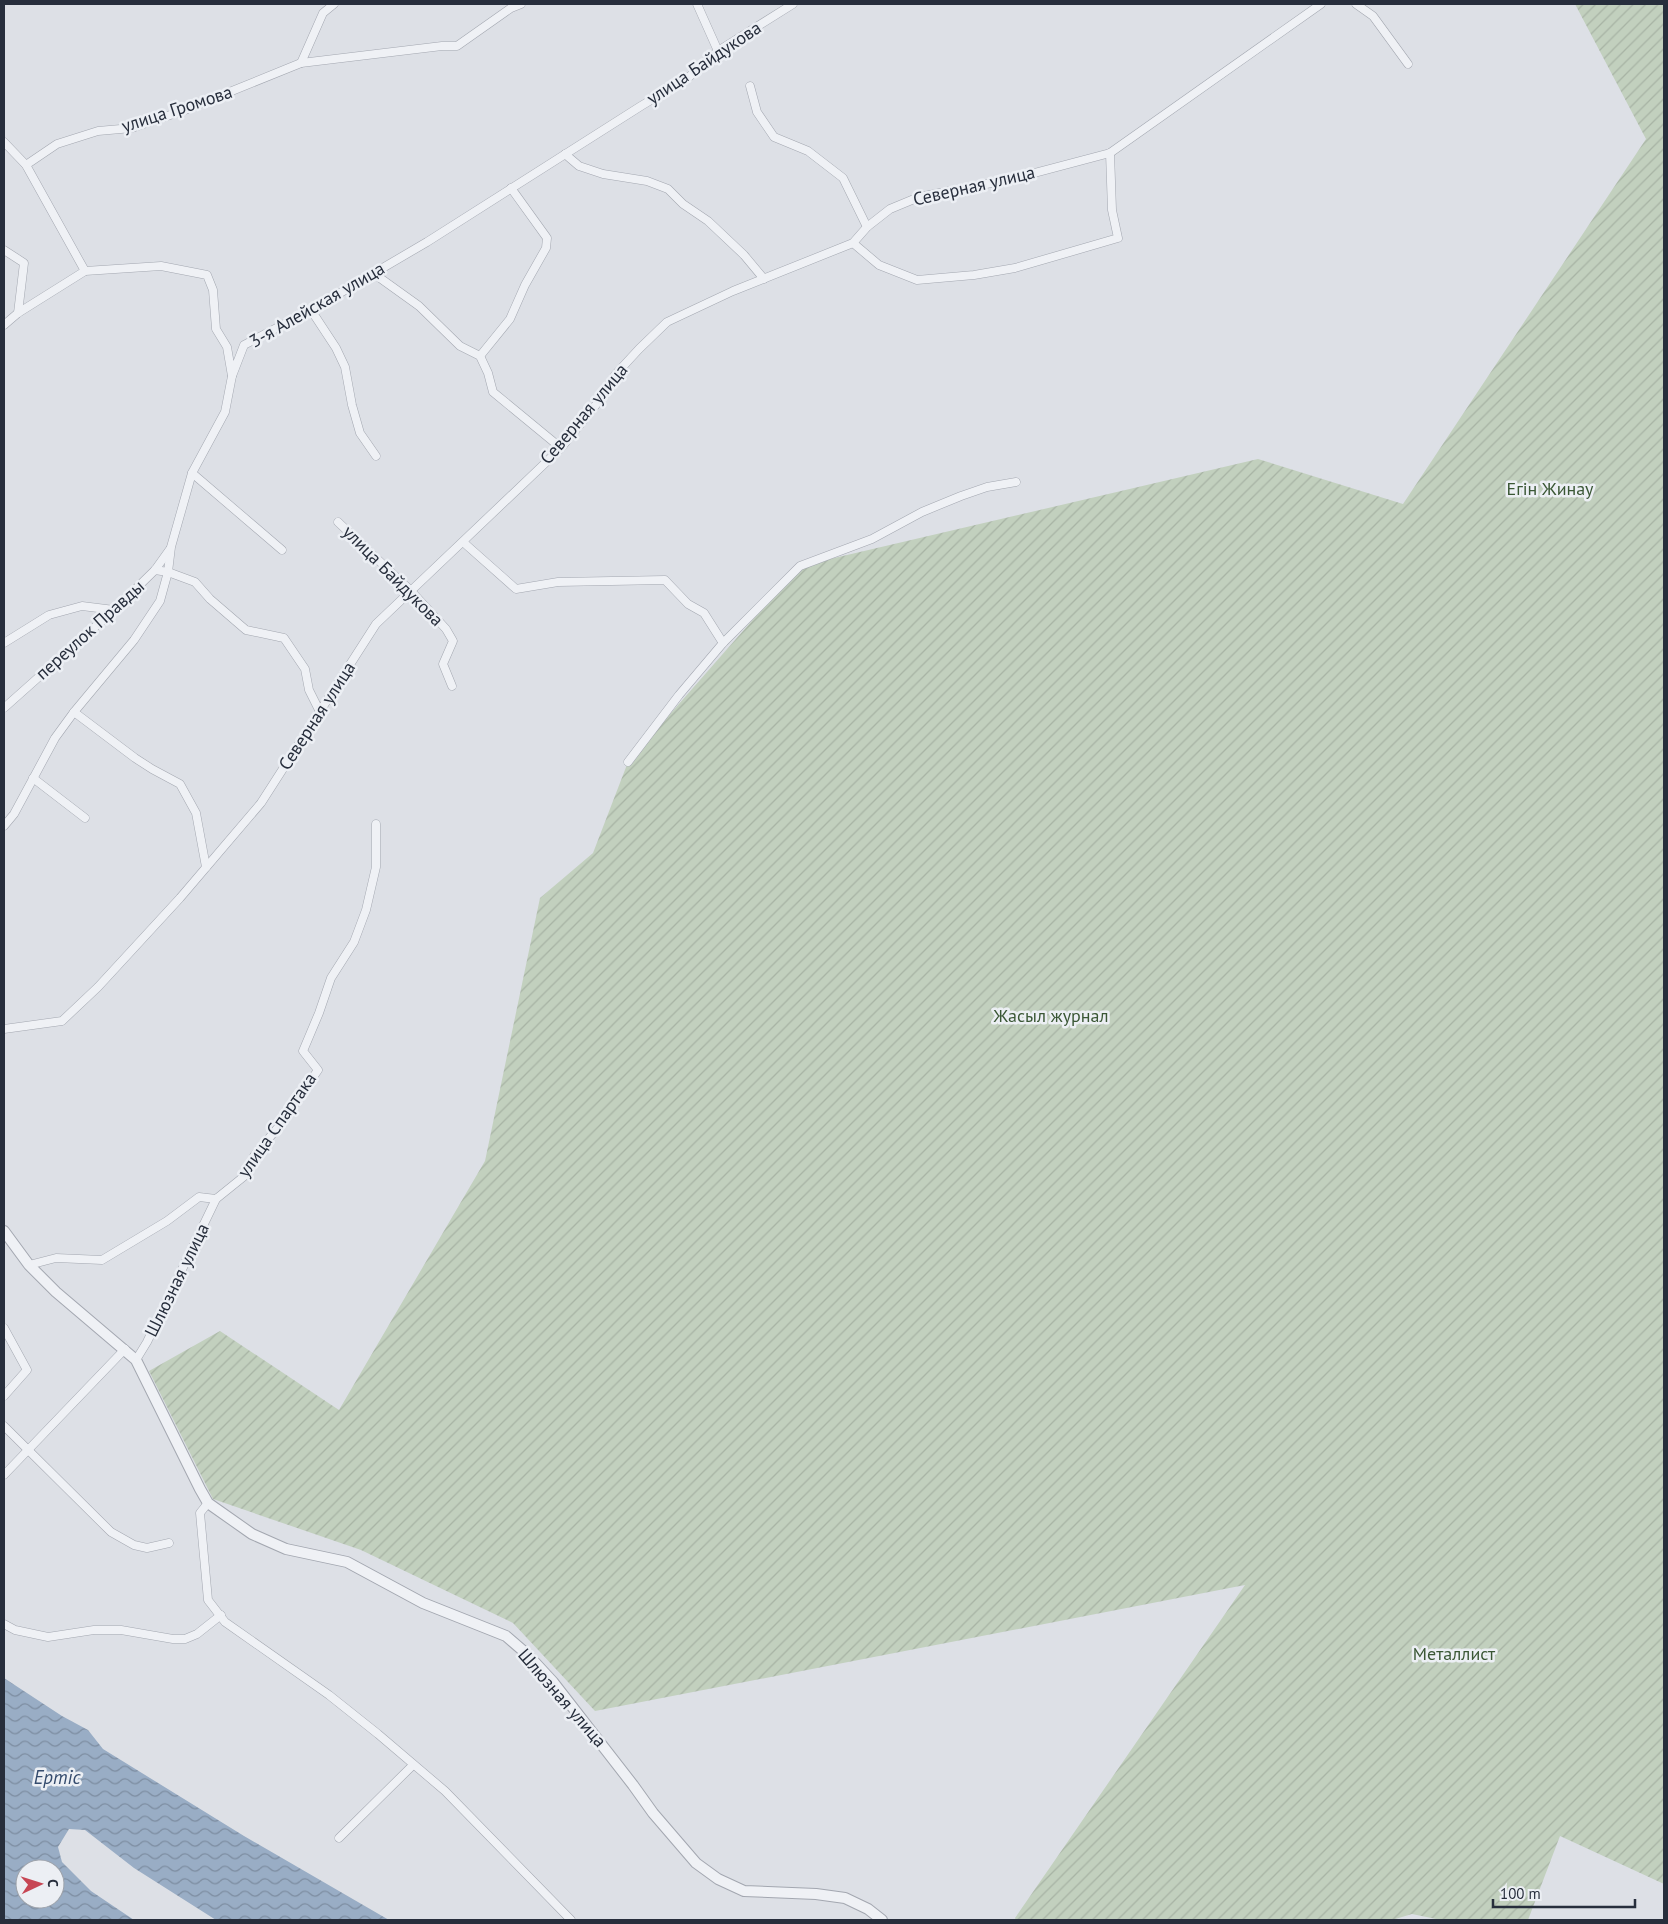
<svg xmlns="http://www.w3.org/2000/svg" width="1668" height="1924" viewBox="0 0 1668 1924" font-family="'PT Sans',sans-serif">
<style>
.garden{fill:url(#garden-furrows)}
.water{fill:url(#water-waves);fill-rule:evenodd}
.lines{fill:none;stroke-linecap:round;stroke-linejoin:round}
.minor-casing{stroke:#a3a7b0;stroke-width:9}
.tertiary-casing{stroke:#a3a7b0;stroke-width:12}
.minor{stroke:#eff1f5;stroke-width:8}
.tertiary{stroke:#eff1f5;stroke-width:10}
.labels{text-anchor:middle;stroke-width:5;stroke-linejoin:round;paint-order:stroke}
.street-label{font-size:18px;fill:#272e3c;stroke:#eceff4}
.park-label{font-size:18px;fill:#3a5735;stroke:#eceff4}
.water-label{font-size:19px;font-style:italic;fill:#344b6d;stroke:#eceff4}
</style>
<defs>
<pattern id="garden-furrows" width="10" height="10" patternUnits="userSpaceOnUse" patternTransform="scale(1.25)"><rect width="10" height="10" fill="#c2d0be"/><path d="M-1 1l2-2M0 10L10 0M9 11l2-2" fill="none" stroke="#a7b3a4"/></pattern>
<pattern id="water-waves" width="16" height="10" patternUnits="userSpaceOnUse" patternTransform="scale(1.25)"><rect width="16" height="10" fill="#99adc5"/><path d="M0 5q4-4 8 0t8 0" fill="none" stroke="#7d8da1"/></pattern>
</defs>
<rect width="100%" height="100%" fill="#dde0e6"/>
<!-- garden -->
<path class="garden" d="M 1575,4 L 1664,4 L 1664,1884 L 1560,1836 L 1528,1920 L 1441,1920 L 1412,1914 L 1392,1920 L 1016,1920 L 1015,1918 L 1245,1585 L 595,1711 L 513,1623 L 361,1550 L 213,1499 L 149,1371 L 220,1331 L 339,1410 L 485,1161 L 540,898 L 593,853 L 628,762 L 800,566 L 1258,459 L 1403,504 L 1646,139 Z"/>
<!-- water -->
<path class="water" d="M 4,1678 L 62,1716 L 88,1730 L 103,1749 L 244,1836 L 389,1920 L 216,1920 L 134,1868 L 85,1830 L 69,1829 L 58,1847 L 62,1862 L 91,1891 L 134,1920 L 4,1920 ZM 25,1869 L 55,1869 L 55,1899 L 25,1899 Z"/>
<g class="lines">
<defs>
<g id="minor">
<path d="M 697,4 L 718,51"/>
<path d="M 1356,4 L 1373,16 L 1408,64"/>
<path d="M 301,63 L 442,46 L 457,46 L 511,8 L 521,4"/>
<path d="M 750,86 L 757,112 L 774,137 L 808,151 L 843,178 L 867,227"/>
<path d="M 4,142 L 26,165 L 85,271"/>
<path d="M 565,154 L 579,166 L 603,174 L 647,181 L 668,189 L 683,204 L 708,221 L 744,255 L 764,279"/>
<path d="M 26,165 L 57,144 L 98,131 L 132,128 L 185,110 L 301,63 L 323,13 L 334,4"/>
<path d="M 853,243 L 879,265 L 917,280 L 974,275 L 1015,268 L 1118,238 L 1112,210 L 1110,153"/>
<path d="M 4,250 L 24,263 L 18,313"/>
<path d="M 373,273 L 419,306 L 460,346 L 480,356 L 488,373 L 493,392 L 561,448"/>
<path d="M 311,310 L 336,348 L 345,367 L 352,405 L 360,433 L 376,456"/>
<path d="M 4,325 L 18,313 L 85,271 L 161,266 L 207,275 L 213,290 L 216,329 L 227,347 L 232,376 L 244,345 L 311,310 L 427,242 L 641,106 L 689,77 L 718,51 L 793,4"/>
<path d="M 480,356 L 510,319 L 525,285 L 546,248 L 547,238 L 511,188"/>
<path d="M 192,473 L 282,550"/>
<path d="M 338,522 L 411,591 L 446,629 L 453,641 L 443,664 L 452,686"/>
<path d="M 463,542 L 516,589 L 558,582 L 665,580 L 688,604 L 704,613 L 723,643"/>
<path d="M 155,570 L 168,572 L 195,582 L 210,599 L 246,630 L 284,638 L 305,669 L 309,690 L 320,712"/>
<path d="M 4,643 L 49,615 L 82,606 L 114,610"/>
<path d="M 4,708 L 114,610 L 155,570 L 170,549"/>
<path d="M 74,712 L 135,758 L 152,769 L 180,784 L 196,813 L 206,867"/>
<path d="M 628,762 L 679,695 L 723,643 L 800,566 L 872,539 L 922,512 L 961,496 L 987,487 L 1016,482"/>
<path d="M 33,778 L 85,818"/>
<path d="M 4,826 L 14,814 L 55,738 L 74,712 L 134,640 L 160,601 L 168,572 L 171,547 L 192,473 L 225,412 L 232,376"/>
<path d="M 4,1029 L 62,1021 L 98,987 L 180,898 L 261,803 L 376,624 L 561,448 L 599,401 L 615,375 L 639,349 L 667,322 L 733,291 L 853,243 L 867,227 L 890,209 L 919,197 L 1012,179 L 1110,153 L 1321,4"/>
<path d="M 29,1265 L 56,1258 L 102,1260 L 167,1221 L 199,1197 L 216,1199 L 247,1174 L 254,1156 L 280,1125 L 318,1070 L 303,1051 L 319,1013 L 331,978 L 354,942 L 366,910 L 376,867 L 376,824"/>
<path d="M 4,1328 L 27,1370 L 4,1396"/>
<path d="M 136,1360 L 147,1342 L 216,1199"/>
<path d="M 4,1426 L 111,1532 L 134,1545 L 147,1548 L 169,1543"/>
<path d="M 4,1475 L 125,1349"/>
<path d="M 208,1503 L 200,1513 L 208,1600 L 225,1622 L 329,1695 L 378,1734 L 445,1791 L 571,1920"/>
<path d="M 4,1624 L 15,1630 L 48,1637 L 94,1630 L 121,1630 L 173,1639 L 185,1639 L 197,1634 L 221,1615"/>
<path d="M 339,1838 L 413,1765"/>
</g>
<path id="tertiary" d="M 4,1231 L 29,1265 L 56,1292 L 136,1360 L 200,1489 L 208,1503 L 252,1534 L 286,1549 L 347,1562 L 423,1603 L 506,1636 L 528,1655 L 553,1682 L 633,1785 L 653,1813 L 696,1863 L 718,1879 L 744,1891 L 816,1894 L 845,1898 L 868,1909 L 882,1920"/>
</defs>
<!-- minor casing -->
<use href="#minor" class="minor-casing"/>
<!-- tertiary casing -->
<use href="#tertiary" class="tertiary-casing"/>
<!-- minor -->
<use href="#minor" class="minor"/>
<!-- tertiary -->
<use href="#tertiary" class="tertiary"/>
</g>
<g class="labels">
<!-- street labels -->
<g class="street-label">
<text transform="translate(704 63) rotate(-34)" y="6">улица Байдукова</text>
<text transform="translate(177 109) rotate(-18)" y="6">улица Громова</text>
<text transform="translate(974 186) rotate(-13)" y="6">Северная улица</text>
<text transform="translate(317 305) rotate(-30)" y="6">3-я Алейская улица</text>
<text transform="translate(584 414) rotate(-50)" y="6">Северная улица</text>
<text transform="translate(393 576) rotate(45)" y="6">улица Байдукова</text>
<text transform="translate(90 630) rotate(-42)" y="6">переулок Правды</text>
<text transform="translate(317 716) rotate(-57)" y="6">Северная улица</text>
<text transform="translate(277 1125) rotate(-55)" y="6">улица Спартака</text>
<text transform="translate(177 1280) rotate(-64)" y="6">Шлюзная улица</text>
<text transform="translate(562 1698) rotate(49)" y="6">Шлюзная улица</text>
</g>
<!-- park labels -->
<g class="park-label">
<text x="1550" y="495">Егін Жинау</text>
<text x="1051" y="1022">Жасыл журнал</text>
<text x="1454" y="1660">Металлист</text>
</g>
<!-- water labels -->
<g class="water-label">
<text x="57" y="1784">Ертіс</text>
</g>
</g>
<!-- border -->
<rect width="1668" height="1924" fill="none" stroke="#272e3c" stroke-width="10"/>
<!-- north arrow -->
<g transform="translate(40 1884) rotate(86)"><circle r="24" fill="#eceff4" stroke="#9da2aa"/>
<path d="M0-4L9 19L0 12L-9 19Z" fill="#c74654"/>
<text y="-8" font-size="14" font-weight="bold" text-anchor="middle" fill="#272e3c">С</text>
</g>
<!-- scale -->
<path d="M1493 1899v8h142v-8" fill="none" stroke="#272e3c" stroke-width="2.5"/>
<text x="1500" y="1899" font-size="15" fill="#272e3c" stroke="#eceff4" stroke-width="4" paint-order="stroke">100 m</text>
</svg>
